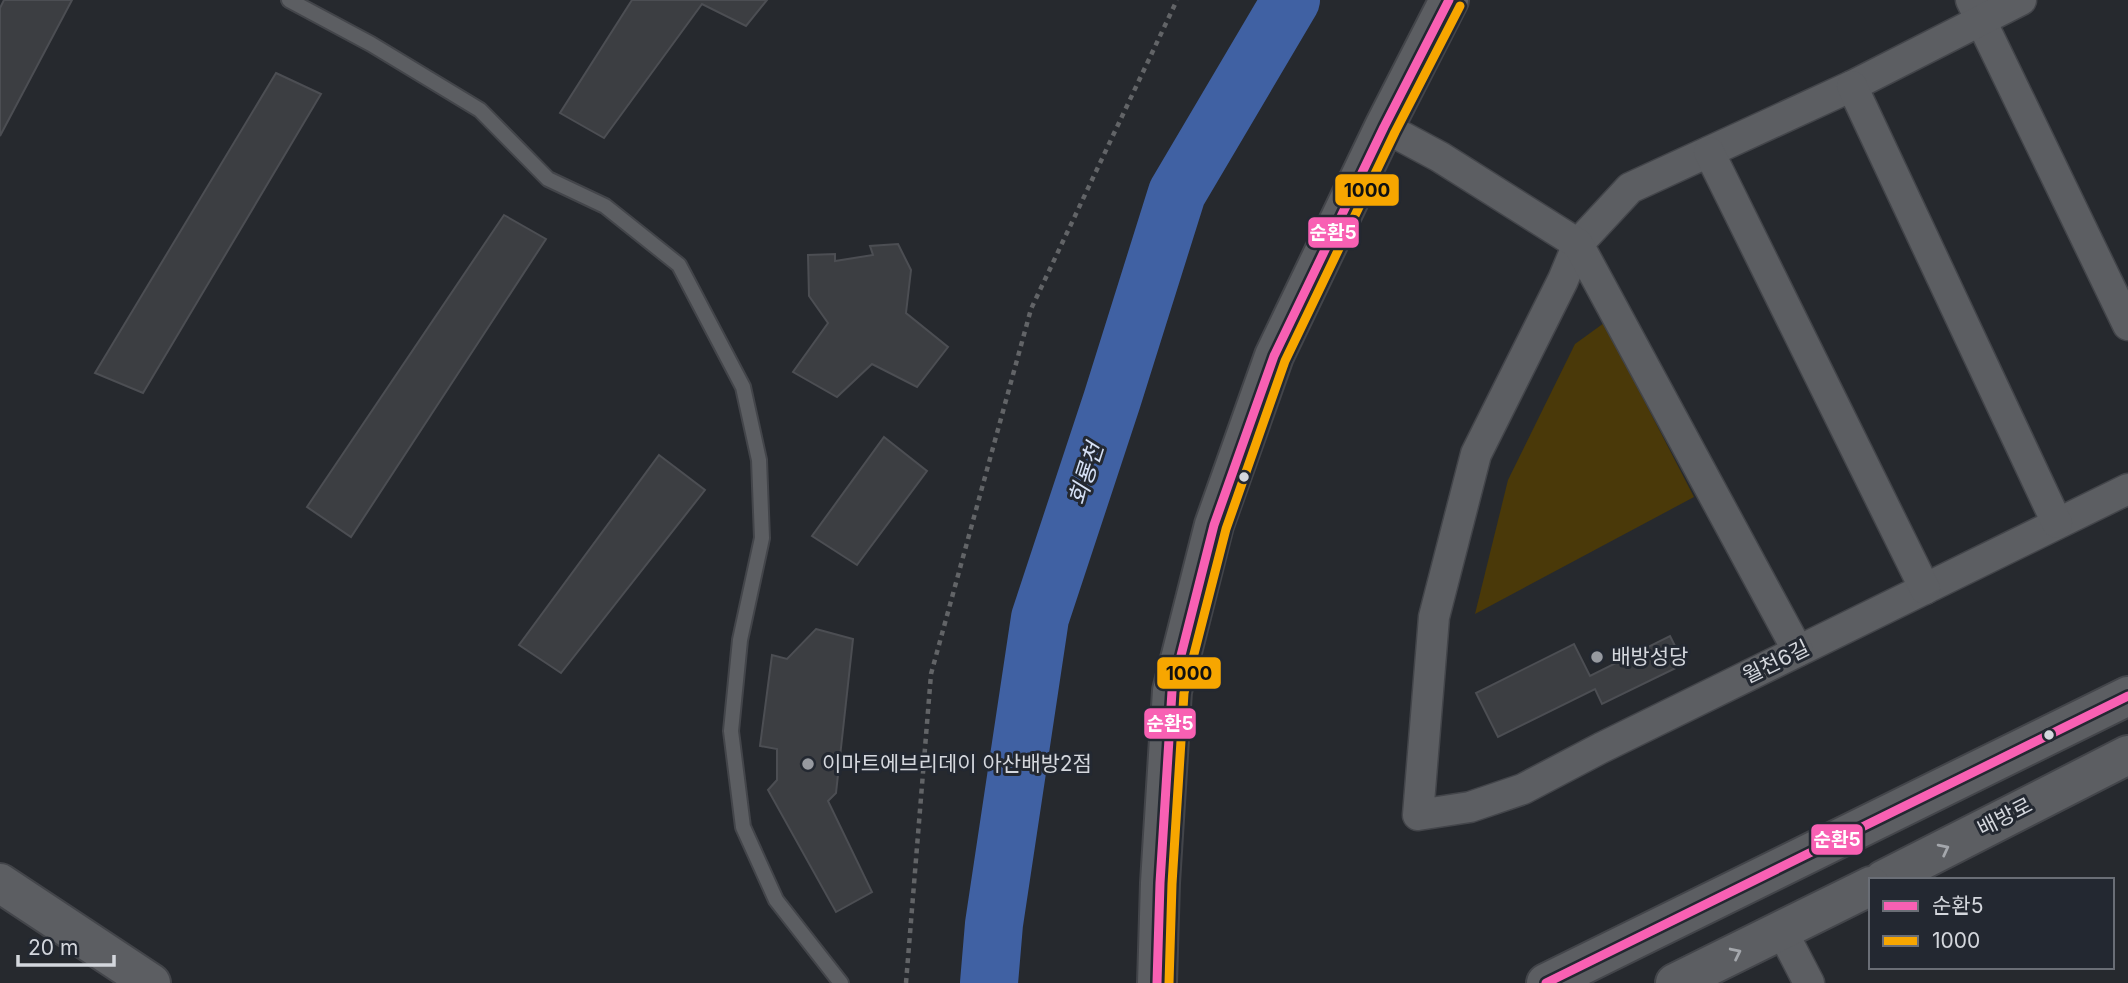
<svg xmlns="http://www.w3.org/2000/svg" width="2128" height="983" viewBox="0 0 2128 983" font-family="Inter,'Noto Sans KR',sans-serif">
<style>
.green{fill:#4a3909}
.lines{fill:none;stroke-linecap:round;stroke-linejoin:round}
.river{stroke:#4061a3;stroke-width:58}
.building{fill:#3c3e42;stroke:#4c4e53;stroke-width:2}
.lane-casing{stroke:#43454a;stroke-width:18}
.street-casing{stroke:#43454a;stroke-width:33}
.secondary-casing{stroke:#43454a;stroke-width:42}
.path{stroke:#626467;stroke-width:4.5;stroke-dasharray:5 5;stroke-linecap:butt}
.lane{stroke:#5c5e62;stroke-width:14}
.street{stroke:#5c5e62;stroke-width:30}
.secondary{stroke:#5c5e62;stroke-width:38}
.bus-1-casing{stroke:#232831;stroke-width:14}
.bus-2-casing{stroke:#232831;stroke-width:14}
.bus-1{stroke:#f860b3;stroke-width:9}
.bus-2{stroke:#f7a600;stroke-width:9}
.oneway{stroke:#a4a7ac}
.bus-dot{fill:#d4d7dd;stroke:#232831;stroke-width:2.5}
.poi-dot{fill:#979aa0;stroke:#232831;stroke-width:2.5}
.labels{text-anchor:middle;stroke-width:6;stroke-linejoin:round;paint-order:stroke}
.poi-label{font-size:21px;fill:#d4d7dd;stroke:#232831;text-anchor:start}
.street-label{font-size:21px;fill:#d4d7dd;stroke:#232831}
.water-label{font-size:23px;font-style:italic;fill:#d6e1f6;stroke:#232831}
.line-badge{stroke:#232831;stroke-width:2.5}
.badge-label{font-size:19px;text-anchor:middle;font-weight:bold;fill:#fff}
.pale-badge-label{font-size:19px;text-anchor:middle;font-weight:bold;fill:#111}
</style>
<rect width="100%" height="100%" fill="#26292e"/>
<!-- green -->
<path class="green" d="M 1604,323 L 1694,497 L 1475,614 L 1508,480 L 1575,344 Z"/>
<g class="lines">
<!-- river -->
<path class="river" d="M 989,983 L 994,924 L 1040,618 L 1112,400 L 1177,193 L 1291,0"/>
</g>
<!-- building -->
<g class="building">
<path d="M 4,0 L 72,0 L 0,136 L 0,8 Z"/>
<path d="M 632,0 L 767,0 L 746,26 L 702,4 L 604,138 L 560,113 Z"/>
<path d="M 276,73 L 321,94 L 143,393 L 95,373 Z"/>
<path d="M 504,215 L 546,239 L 351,537 L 307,507 Z"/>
<path d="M 898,244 L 911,270 L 906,313 L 948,347 L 917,387 L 872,364 L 837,397 L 793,372 L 828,323 L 809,296 L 808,255 L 835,254 L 835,261 L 873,255 L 870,246 Z"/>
<path d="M 884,437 L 927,471 L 857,565 L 812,536 Z"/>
<path d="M 659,455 L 705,490 L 561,673 L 519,645 Z"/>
<path d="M 816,629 L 853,639 L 836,793 L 828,801 L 872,892 L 836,912 L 768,790 L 777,780 L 777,749 L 760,746 L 772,655 L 787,659 Z"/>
<path d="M 1670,636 L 1684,664 L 1602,704 L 1595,689 L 1498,737 L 1476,693 L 1574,644 L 1590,676 Z"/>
</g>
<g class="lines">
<defs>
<path id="lane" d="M 289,0 L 371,44 L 480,110 L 548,179 L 605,206 L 679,265 L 743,387 L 759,460 L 762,538 L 740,640 L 731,731 L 743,827 L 776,900 L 841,983"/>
<g id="street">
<path d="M 1971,0 L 2128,325"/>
<path d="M 2021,0 L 1852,86 L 1630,188 L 1578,244 L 1563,280 L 1476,454 L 1434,617 L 1418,815 L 1470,807 L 1523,789 L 1601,748 L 2128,489"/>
<path d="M 1852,86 L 2057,523"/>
<path d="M 1384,127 L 1440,157 L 1578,244 L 1798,651"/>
<path d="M 1709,152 L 1925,589"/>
<path d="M 1782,931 L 1809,983"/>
</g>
<g id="secondary">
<path d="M 1883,880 L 2128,755"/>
<path d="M 0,883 L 151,983"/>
<path d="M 1157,983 L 1160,883 L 1172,691 L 1214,525 L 1274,356 L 1384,127 L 1449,0"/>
<path d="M 1546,983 L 2128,696"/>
<path d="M 1675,983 L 1871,886"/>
</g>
</defs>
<!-- lane casing -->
<use href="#lane" class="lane-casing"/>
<!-- street casing -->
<use href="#street" class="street-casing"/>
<!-- secondary casing -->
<use href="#secondary" class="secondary-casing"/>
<!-- path -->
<path class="path" d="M 906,983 L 931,674 L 1031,309 L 1177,0"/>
<!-- lane -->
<use href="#lane" class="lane"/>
<!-- street -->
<use href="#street" class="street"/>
<!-- secondary -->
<use href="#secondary" class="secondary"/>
<defs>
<g id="bus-1">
<path d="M 1157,983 L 1160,883 L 1172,691 L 1214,525 L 1274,356 L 1384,127 L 1449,0"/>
<path d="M 1546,983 L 2128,696"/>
</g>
<path id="bus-2" d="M 1169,983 L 1172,884 L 1184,693 L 1226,529 L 1285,361 L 1395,132 L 1460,6"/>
</defs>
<!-- bus-1 casing -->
<use href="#bus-1" class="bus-1-casing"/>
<!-- bus-2 casing -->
<use href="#bus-2" class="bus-2-casing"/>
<!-- bus-1 -->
<use href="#bus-1" class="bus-1"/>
<!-- bus-2 -->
<use href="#bus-2" class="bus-2"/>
</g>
<!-- one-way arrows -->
<defs><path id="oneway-chevron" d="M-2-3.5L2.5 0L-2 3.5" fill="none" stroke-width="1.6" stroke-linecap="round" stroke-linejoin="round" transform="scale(1.75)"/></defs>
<g class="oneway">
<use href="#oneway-chevron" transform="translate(1944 849) rotate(-27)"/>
<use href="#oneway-chevron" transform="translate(1736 953) rotate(-26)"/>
</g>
<!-- markers -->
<g class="bus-dot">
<circle cx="1244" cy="477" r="6"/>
<circle cx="2049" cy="735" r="6"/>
</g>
<g class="poi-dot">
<circle cx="1597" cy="657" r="7"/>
<circle cx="808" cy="764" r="7"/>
</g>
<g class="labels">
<!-- poi labels -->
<g class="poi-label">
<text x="1611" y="664">배방성당</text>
<text x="822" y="771">이마트에브리데이 아산배방2점</text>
</g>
<!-- street labels -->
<g class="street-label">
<text transform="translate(1776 662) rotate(-26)" y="7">월천6길</text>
<text transform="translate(2005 817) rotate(-27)" y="7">배방로</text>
</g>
<!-- water labels -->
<g class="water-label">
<text transform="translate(1086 474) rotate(-72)" y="8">회룡천</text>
</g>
</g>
<g class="line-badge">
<rect x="1334" y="173" width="66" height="34" rx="7" fill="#f7a600"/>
<rect x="1307" y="216" width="53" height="33" rx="7" fill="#f860b3"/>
<rect x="1156" y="656" width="66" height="34" rx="7" fill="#f7a600"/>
<rect x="1143" y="707" width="54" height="33" rx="7" fill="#f860b3"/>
<rect x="1810" y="823" width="54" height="33" rx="7" fill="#f860b3"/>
</g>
<g class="badge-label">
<text x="1333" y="239">순환5</text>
<text x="1170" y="730">순환5</text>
<text x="1837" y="846">순환5</text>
</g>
<g class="pale-badge-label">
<text x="1367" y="197">1000</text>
<text x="1189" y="680">1000</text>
</g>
<!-- legend -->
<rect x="1869" y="878" width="245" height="91" fill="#232831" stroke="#6a6e76" stroke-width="2"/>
<rect x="1883" y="901" width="35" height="10" fill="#f860b3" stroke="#6a6e76" stroke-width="2"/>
<text x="1932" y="913" font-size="21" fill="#d4d7dd">순환5</text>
<rect x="1883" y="936" width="35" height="10" fill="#f7a600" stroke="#6a6e76" stroke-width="2"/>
<text x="1932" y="948" font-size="21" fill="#d4d7dd">1000</text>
<!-- scale -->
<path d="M18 955v10h96v-10" fill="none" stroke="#d4d7dd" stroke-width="3.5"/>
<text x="28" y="955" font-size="21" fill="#d4d7dd" stroke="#232831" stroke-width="5" paint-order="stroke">20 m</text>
</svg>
